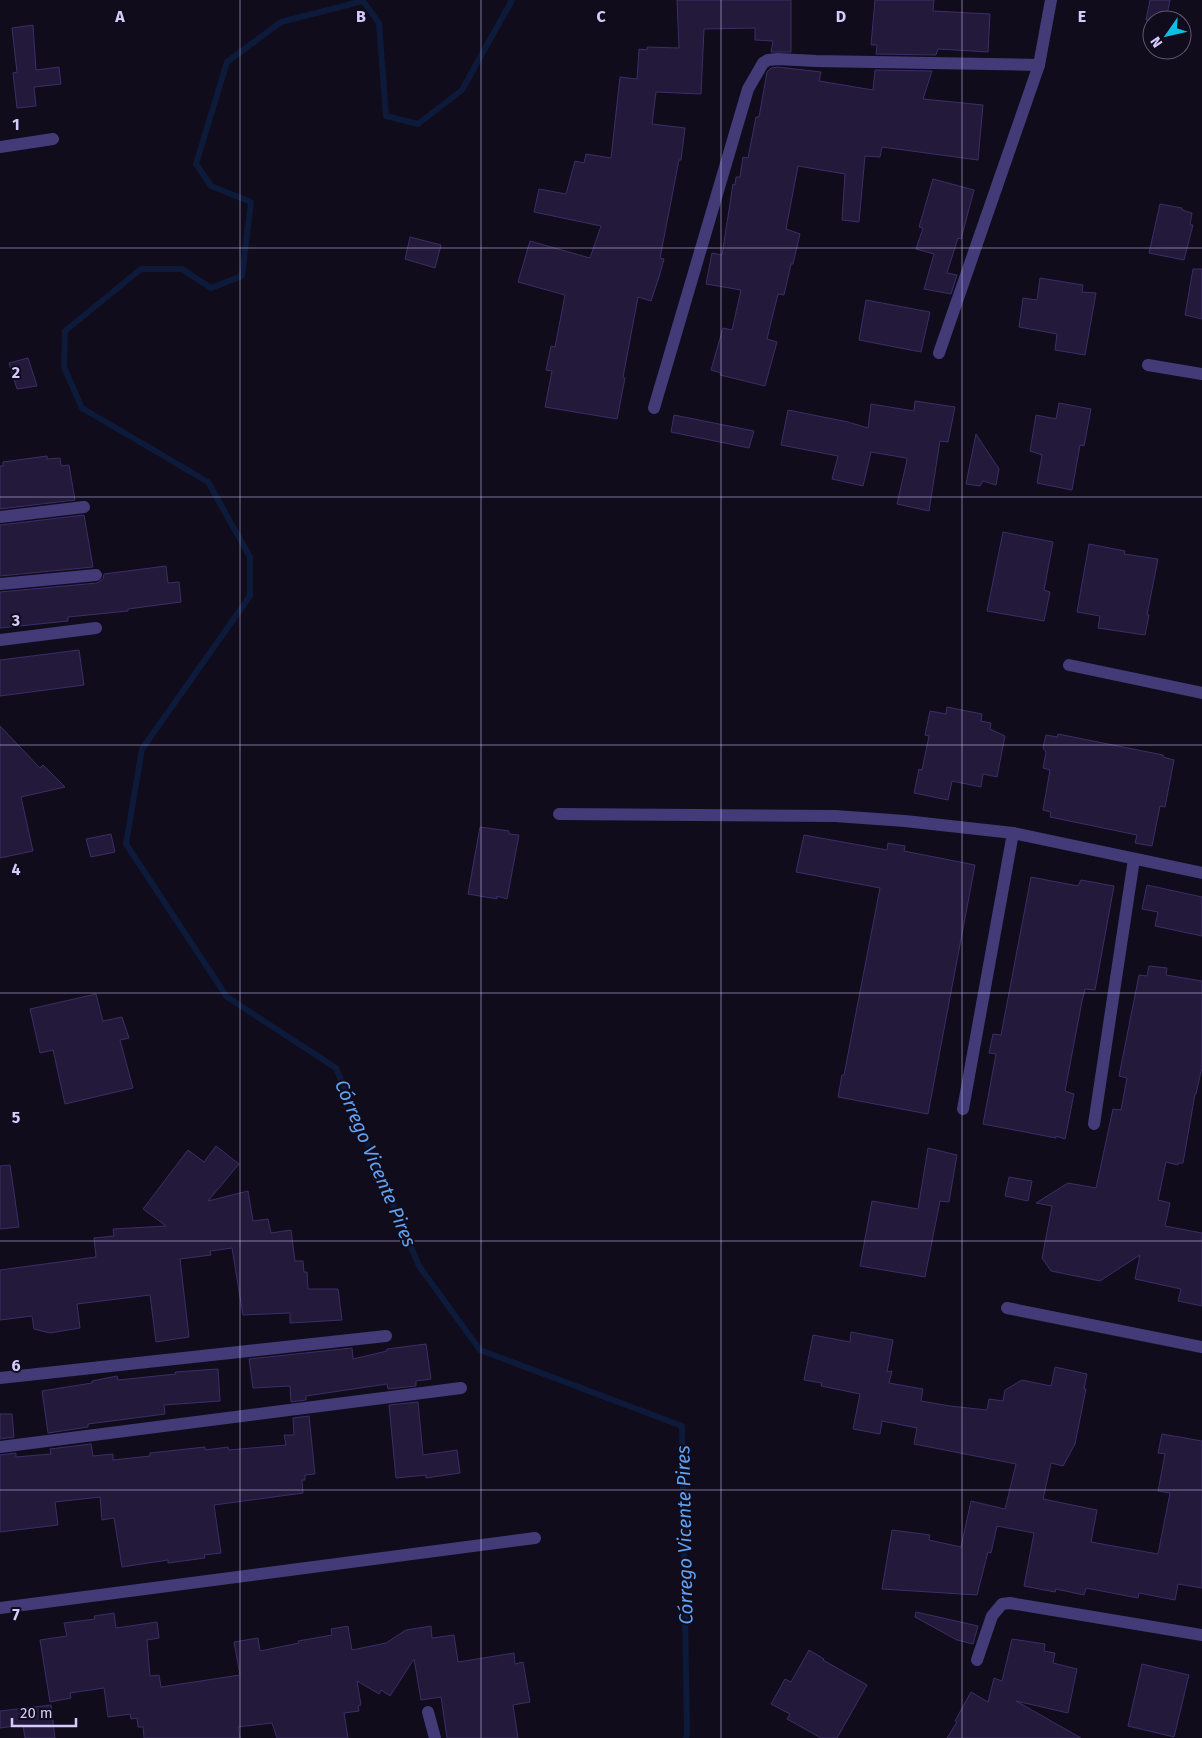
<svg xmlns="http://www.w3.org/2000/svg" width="1202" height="1738" viewBox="0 0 1202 1738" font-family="'Fira Sans',sans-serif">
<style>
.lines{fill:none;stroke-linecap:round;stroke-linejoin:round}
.stream{stroke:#0d1a3a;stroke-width:6}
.building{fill:#231a3b;stroke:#3d2d66}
.street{stroke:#423b78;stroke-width:12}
.grid{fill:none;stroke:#d4cbfb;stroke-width:1;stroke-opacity:0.55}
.labels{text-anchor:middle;stroke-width:4;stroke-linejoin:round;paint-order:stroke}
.water-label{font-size:19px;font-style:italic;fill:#60a3f4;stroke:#100c1c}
.grid-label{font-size:16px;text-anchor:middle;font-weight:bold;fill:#d4cbfb;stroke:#100c1c;stroke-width:4;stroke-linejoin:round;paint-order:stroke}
</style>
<rect width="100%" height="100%" fill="#100c1c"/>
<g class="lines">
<!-- stream -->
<path class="stream" d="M 512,0 L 462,90 L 418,124 L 386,116 L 379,23 L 363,1 L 281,22 L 227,62 L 196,164 L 211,186 L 251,202 L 242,276 L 211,288 L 182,269 L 141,269 L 65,331 L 64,367 L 82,408 L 208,482 L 250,557 L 250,596 L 142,749 L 126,844 L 227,997 L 336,1068 L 419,1266 L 480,1350 L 682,1426 L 687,1733 L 686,1738"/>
</g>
<!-- building -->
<g class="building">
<path d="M 677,0 L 791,0 L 791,52 L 771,52 L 773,41 L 755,40 L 755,28 L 704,29 L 701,94 L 656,92 L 652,124 L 685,128 L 681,160 L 679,160 L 660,258 L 664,259 L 659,277 L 651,301 L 638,297 L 623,377 L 625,378 L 617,419 L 545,407 L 552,371 L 546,370 L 551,346 L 555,347 L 565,295 L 518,282 L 530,241 L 590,258 L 601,226 L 534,212 L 539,189 L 566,194 L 575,161 L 584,163 L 586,154 L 611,158 L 620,77 L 637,79 L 639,49 L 647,50 L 647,47 L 679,48 Z"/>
<path d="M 875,0 L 934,0 L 933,11 L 990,14 L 988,52 L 938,49 L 936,55 L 876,54 L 877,45 L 871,45 Z"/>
<path d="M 1150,0 L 1170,0 L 1166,20 L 1146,20 Z"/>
<path d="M 33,25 L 36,70 L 59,67 L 61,84 L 34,87 L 36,106 L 17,108 L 13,73 L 17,72 L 12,28 Z"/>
<path d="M 778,67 L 821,72 L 819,81 L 873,90 L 875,70 L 932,71 L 923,99 L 983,105 L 978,160 L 882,147 L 880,157 L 865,156 L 859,222 L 842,220 L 845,174 L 798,166 L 786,229 L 800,234 L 793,264 L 791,264 L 784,295 L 778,294 L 767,339 L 777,342 L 765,386 L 720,375 L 721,373 L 711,370 L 723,328 L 732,330 L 741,290 L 706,284 L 712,253 L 722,255 L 733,184 L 735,185 L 736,177 L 740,177 L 743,157 L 748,158 L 756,117 L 759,117 L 767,72 L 771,68 Z"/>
<path d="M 933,179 L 974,190 L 961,239 L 958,238 L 947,273 L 957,275 L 951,294 L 924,289 L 934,254 L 916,249 L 923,228 L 919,227 Z"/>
<path d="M 1160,204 L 1182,208 L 1182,210 L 1192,213 L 1190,225 L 1193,225 L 1184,260 L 1149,253 Z"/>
<path d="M 410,237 L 441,245 L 435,268 L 405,259 Z"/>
<path d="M 1193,269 L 1202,269 L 1202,319 L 1185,315 Z"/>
<path d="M 1040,278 L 1083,285 L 1082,292 L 1096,293 L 1085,355 L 1055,350 L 1057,334 L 1019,327 L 1023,298 L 1037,300 Z"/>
<path d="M 866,300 L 930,312 L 921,352 L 859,340 Z"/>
<path d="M 28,358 L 37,386 L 17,389 L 9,363 Z"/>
<path d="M 915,401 L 955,407 L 948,442 L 940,441 L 929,511 L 897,504 L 907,460 L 906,458 L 871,452 L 863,486 L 832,479 L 838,456 L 781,445 L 788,410 L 848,422 L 868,428 L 871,404 L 914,411 Z"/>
<path d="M 1059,403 L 1091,409 L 1084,446 L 1080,445 L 1072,490 L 1037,483 L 1042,455 L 1030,451 L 1036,415 L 1056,419 Z"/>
<path d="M 674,415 L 754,431 L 749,448 L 671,432 Z"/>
<path d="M 976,434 L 999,469 L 996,485 L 983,481 L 980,486 L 966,484 Z"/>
<path d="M 47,456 L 47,459 L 60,458 L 61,466 L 69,465 L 75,500 L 0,509 L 0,466 L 3,466 L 3,462 Z"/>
<path d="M 84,515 L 93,567 L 0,576 L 0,525 Z"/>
<path d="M 1003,532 L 1053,542 L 1044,590 L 1050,592 L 1044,621 L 987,611 Z"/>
<path d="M 1089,544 L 1125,551 L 1124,554 L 1158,559 L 1147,615 L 1149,615 L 1145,635 L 1098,628 L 1100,616 L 1077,612 Z"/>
<path d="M 166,566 L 168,583 L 179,582 L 181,602 L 128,609 L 128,611 L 68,617 L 68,621 L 0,628 L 0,592 L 97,583 L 103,579 L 104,574 Z"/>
<path d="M 79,650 L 84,685 L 0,696 L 0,660 Z"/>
<path d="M 947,707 L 982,714 L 981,721 L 991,723 L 990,729 L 1005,736 L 997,777 L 983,774 L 981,787 L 952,781 L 948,800 L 914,793 L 919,769 L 922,770 L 929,736 L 925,735 L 930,711 L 946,714 Z"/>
<path d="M 0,726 L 40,768 L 43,765 L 65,787 L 21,797 L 33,851 L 0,858 Z"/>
<path d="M 1058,734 L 1163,755 L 1163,757 L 1174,760 L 1165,807 L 1160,806 L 1152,846 L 1135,843 L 1137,835 L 1050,817 L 1051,812 L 1043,810 L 1050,770 L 1043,768 L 1046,752 L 1043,748 L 1046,735 L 1057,737 Z"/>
<path d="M 480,827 L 509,831 L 509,834 L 519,835 L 507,899 L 497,896 L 497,899 L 468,894 Z"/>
<path d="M 111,834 L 115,852 L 91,857 L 86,839 Z"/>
<path d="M 804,835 L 887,850 L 888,843 L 905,846 L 904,851 L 975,865 L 928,1114 L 838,1097 L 842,1075 L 844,1075 L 880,888 L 796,872 Z"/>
<path d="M 1031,877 L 1078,886 L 1081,880 L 1114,886 L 1095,990 L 1085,989 L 1082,1001 L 1065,1091 L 1074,1094 L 1065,1139 L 1056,1136 L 1056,1138 L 983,1124 L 996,1054 L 989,1053 L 993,1034 L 1001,1035 Z"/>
<path d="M 1147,885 L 1202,897 L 1202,936 L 1155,926 L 1158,912 L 1142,909 Z"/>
<path d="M 1149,966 L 1167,968 L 1166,975 L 1202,981 L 1202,1067 L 1196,1094 L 1195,1094 L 1183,1163 L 1178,1163 L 1178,1165 L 1166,1162 L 1158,1200 L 1170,1203 L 1165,1226 L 1202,1233 L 1202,1306 L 1178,1301 L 1181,1289 L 1135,1279 L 1140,1255 L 1100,1281 L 1051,1271 L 1042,1258 L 1052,1206 L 1036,1203 L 1068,1183 L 1096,1188 L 1113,1109 L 1121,1110 L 1127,1078 L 1119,1076 L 1139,975 L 1147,976 Z"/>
<path d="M 96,994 L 103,1021 L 122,1017 L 129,1038 L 120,1040 L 133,1088 L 65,1104 L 53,1050 L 40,1053 L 30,1009 Z"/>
<path d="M 216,1146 L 239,1164 L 208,1201 L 248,1191 L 253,1221 L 268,1219 L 271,1233 L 291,1230 L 295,1261 L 303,1261 L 304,1272 L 307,1272 L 308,1289 L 338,1289 L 342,1320 L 290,1323 L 290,1313 L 243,1315 L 232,1248 L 210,1251 L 211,1255 L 180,1259 L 189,1337 L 156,1342 L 150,1295 L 77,1304 L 80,1328 L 50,1333 L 34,1329 L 32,1316 L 0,1320 L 0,1270 L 96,1257 L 94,1238 L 114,1236 L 113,1229 L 166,1226 L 143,1209 L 188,1150 L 204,1162 Z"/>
<path d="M 928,1148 L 957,1155 L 949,1202 L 940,1201 L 925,1277 L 860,1266 L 872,1201 L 918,1209 Z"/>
<path d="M 10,1165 L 19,1227 L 0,1229 L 0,1166 Z"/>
<path d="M 1009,1177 L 1032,1181 L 1028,1201 L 1005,1196 Z"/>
<path d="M 851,1332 L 893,1340 L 887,1372 L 892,1371 L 889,1383 L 923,1389 L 921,1401 L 950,1406 L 987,1410 L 989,1399 L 1003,1401 L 1005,1390 L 1022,1380 L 1051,1386 L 1055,1367 L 1087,1374 L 1084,1389 L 1086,1389 L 1075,1444 L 1063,1466 L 1051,1463 L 1043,1499 L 1097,1510 L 1091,1542 L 1158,1554 L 1170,1493 L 1158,1491 L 1165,1454 L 1158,1453 L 1162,1434 L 1202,1441 L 1202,1588 L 1178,1584 L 1175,1600 L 1139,1593 L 1138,1598 L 1086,1588 L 1084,1595 L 1056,1589 L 1055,1592 L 1024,1586 L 1034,1533 L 997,1526 L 991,1553 L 988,1552 L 977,1595 L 882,1589 L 892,1530 L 930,1535 L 929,1540 L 961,1547 L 971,1501 L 1005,1509 L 1016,1464 L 914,1444 L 917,1428 L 882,1421 L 880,1434 L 853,1429 L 860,1394 L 821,1386 L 822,1383 L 804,1380 L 813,1335 L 850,1342 Z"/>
<path d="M 426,1344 L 431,1379 L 416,1381 L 416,1386 L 388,1389 L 387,1384 L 306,1396 L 306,1400 L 291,1402 L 290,1386 L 253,1388 L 249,1359 L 352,1348 L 353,1359 L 387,1351 L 387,1349 Z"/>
<path d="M 218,1369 L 220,1401 L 164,1405 L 165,1414 L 88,1424 L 88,1427 L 48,1433 L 42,1391 L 92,1383 L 92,1381 L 117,1376 L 118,1380 L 176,1374 L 175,1372 Z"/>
<path d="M 418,1402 L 423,1455 L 457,1450 L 460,1473 L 426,1478 L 426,1475 L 396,1478 L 389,1405 Z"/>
<path d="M 0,1414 L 12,1414 L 14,1437 L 0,1439 Z"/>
<path d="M 309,1416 L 315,1474 L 305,1475 L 305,1480 L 302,1480 L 303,1493 L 214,1505 L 221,1553 L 204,1555 L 205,1558 L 168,1563 L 168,1560 L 122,1567 L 114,1518 L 102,1520 L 100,1497 L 55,1502 L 58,1525 L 0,1532 L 0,1455 L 16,1453 L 16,1457 L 51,1454 L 50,1449 L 91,1444 L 93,1456 L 113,1454 L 113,1460 L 150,1456 L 150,1453 L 205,1447 L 205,1450 L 228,1447 L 229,1450 L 286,1445 L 284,1435 L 294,1435 L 293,1418 Z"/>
<path d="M 916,1612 L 978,1626 L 973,1644 L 957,1640 L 915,1617 Z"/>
<path d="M 114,1613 L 116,1628 L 157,1622 L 159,1638 L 147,1640 L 150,1676 L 159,1675 L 161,1687 L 240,1675 L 234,1642 L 258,1638 L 260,1651 L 299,1643 L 298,1641 L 332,1635 L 331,1629 L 348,1626 L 352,1650 L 386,1643 L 406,1630 L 431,1626 L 432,1638 L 454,1635 L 458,1662 L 514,1653 L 515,1664 L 523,1662 L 530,1702 L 513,1705 L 518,1738 L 447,1738 L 441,1697 L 421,1700 L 414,1659 L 390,1696 L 381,1690 L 379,1694 L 357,1681 L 361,1705 L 358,1706 L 359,1711 L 344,1713 L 348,1738 L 277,1738 L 272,1723 L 238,1727 L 240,1738 L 144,1738 L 143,1727 L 138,1727 L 137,1718 L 131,1719 L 130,1714 L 108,1717 L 104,1688 L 70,1693 L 71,1698 L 50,1702 L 40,1640 L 67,1636 L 64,1623 L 95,1619 L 94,1616 Z"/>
<path d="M 1012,1639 L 1045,1644 L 1044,1651 L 1055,1653 L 1053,1663 L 1077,1669 L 1068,1713 L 1016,1701 L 1081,1738 L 947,1738 L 957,1722 L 955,1721 L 971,1692 L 988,1702 L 994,1678 L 1002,1681 Z"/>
<path d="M 809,1650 L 824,1659 L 823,1660 L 867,1685 L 837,1738 L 821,1738 L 787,1719 L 790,1714 L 771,1704 L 785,1679 L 791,1682 Z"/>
<path d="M 1142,1664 L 1189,1675 L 1174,1737 L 1128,1726 Z"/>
<path d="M 51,1705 L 55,1738 L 25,1738 L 23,1725 L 0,1728 L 0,1711 Z"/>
</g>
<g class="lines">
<!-- street -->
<g class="street">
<path d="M 0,147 L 53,139"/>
<path d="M 939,353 L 1039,65"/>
<path d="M 1148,365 L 1202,374"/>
<path d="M 654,408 L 748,89 L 763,63 L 768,60 L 778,59 L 816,61 L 1039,65 L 1051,0"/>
<path d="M 0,517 L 84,507"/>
<path d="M 0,584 L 96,575"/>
<path d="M 0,640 L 96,628"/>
<path d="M 1069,665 L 1202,693"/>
<path d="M 559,814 L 835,816 L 905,821 L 1013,833 L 1202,873"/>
<path d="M 963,1109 L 1013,833"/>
<path d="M 1094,1124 L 1134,859"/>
<path d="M 1007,1308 L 1202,1347"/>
<path d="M 0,1378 L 386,1336"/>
<path d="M 0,1447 L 461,1388"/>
<path d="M 0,1608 L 535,1538"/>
<path d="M 977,1660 L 992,1616 L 1002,1604 L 1010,1603 L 1202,1635"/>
<path d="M 428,1712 L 435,1738"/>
</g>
</g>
<!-- grid -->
<path class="grid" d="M 240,0 L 240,1738M 481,0 L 481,1738M 721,0 L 721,1738M 962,0 L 962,1738M 0,248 L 1202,248M 0,497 L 1202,497M 0,745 L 1202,745M 0,993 L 1202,993M 0,1241 L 1202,1241M 0,1490 L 1202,1490"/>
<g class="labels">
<!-- water labels -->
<g class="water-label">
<text transform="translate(376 1163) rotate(67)" y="7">Córrego Vicente Pires</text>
<text transform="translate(684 1535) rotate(-91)" y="7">Córrego Vicente Pires</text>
</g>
</g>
<g class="grid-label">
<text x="120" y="22">A</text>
<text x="361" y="22">B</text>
<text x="601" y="22">C</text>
<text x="841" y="22">D</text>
<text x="1082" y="22">E</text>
<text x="16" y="130">1</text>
<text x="16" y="378">2</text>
<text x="16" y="626">3</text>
<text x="16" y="875">4</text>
<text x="16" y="1123">5</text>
<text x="16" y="1371">6</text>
<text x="16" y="1620">7</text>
</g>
<!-- north arrow -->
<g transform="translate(1167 35) rotate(236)"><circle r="24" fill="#100c1c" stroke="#5e5875"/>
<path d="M0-4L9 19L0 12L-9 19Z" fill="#0fbce3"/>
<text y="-8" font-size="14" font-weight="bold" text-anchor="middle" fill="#d4cbfb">N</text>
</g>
<!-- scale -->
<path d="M12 1718v8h64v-8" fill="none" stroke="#d4cbfb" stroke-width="2.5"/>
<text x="20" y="1718" font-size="15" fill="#d4cbfb" stroke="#100c1c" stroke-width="4" paint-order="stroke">20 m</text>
</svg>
